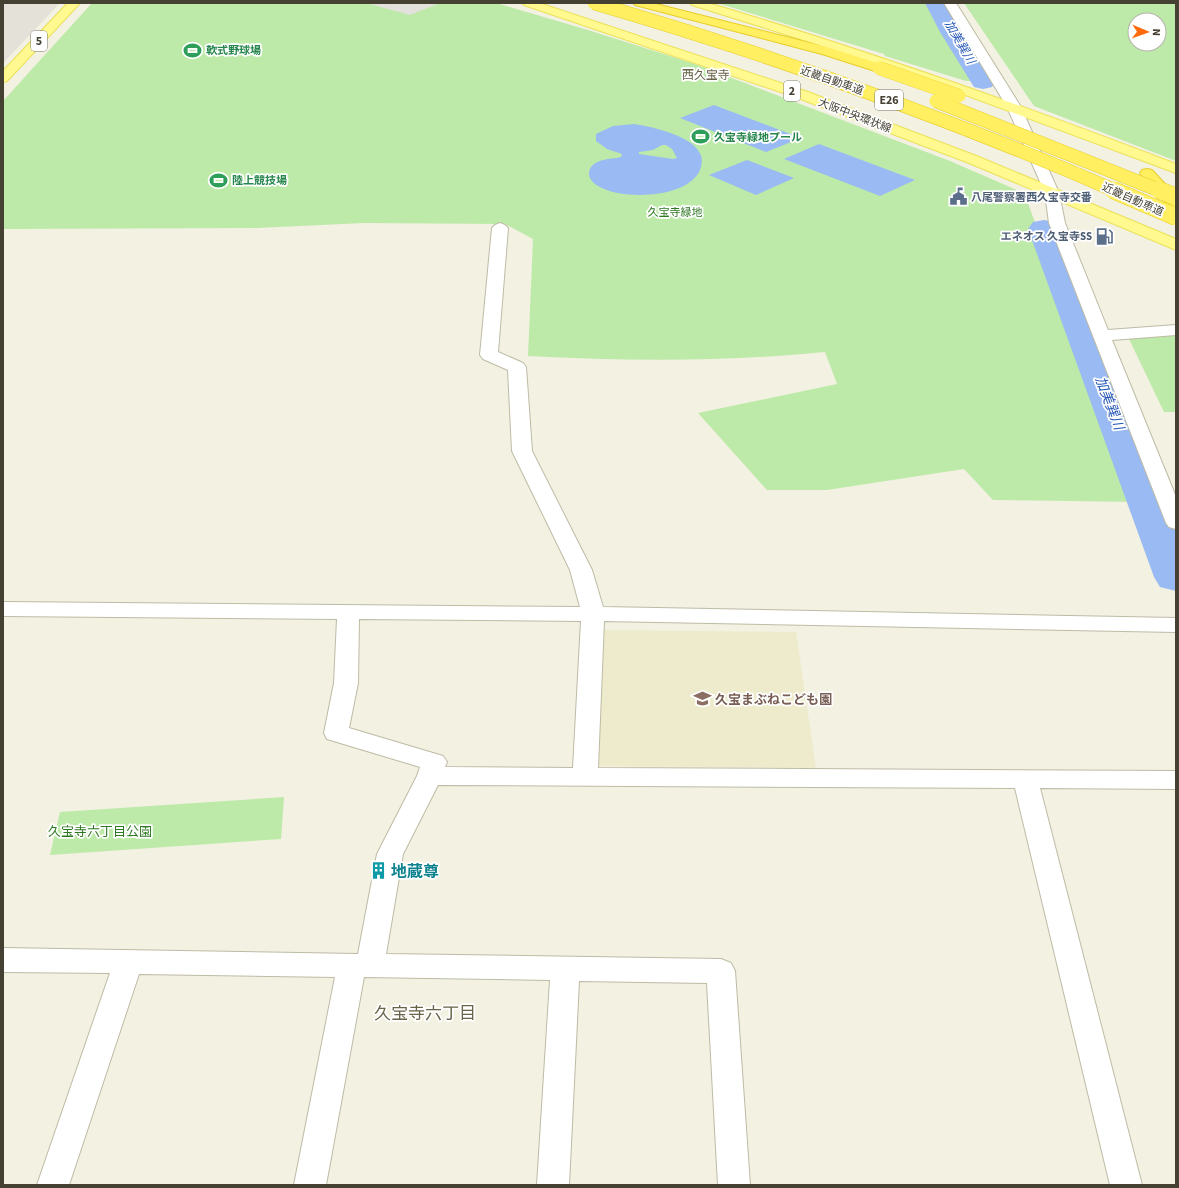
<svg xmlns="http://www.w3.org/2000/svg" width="1179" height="1188" viewBox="0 0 1179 1188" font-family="'Source Sans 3','Noto Sans JP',sans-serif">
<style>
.industrial{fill:#e4e1d8}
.education{fill:#edebcb}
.green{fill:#bdeaa8;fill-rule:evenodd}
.parking{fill:#e2e1db}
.water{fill:#9abaf4;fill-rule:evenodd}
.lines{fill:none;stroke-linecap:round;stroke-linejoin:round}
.river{fill:#9abaf4;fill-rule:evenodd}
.minor-casing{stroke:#bebba5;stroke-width:2}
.major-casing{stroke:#ebe158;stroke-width:2}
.highway-casing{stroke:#e7cd28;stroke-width:2}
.minor{fill:#fff;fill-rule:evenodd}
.major{fill:#fff98f;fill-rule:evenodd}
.highway{fill:#ffef61;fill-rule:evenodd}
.highway-bridge-far1-casing{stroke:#e7cd28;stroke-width:14;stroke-linecap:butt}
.highway-bridge-casing{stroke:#e7cd28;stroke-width:18;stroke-linecap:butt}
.highway-bridge-far1{stroke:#ffef61;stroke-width:13}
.highway-bridge{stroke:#ffef61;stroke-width:17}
.labels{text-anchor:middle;stroke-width:3.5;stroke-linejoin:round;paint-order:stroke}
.far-leisure-label{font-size:11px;font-weight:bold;fill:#27864d;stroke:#fff;text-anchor:start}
.far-street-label{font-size:11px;fill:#444133;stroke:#fff}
.far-service-label{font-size:11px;font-weight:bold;fill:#4e5e75;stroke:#fff;text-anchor:start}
.far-park-label{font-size:11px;fill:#2f7923;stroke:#fff}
.shield{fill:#fff;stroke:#7c7a70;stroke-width:1}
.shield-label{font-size:12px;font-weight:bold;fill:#444133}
.far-water-label{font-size:12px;font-style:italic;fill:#2658b6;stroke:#fff}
.far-neighbourhood-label{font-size:12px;fill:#686349;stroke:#fff}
.education-label{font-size:13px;font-weight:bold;fill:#785e54;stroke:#fff;text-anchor:start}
.park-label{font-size:13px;fill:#2f7923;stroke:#fff}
.water-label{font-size:14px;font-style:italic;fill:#2658b6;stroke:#fff}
.near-culture-label{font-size:16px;font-weight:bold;fill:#0d838f;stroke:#fff;text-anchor:start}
.near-neighbourhood-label{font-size:17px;fill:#686349;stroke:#fff}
</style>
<rect width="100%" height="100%" fill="#f2f1e2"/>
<!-- industrial -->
<path class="industrial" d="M 3,3 L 60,3 L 3,63 Z"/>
<!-- education -->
<path class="education" d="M 599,630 L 796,632 L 816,768 L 597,766 Z"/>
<!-- green -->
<g class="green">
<path d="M 92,3 L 496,3 L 588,30 L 695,64 L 950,161 L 1024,193 L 1140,502 L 993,500 L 964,469 L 827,490 L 767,490 L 698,413 L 837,384 L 825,352 C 727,362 626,361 528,356 L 533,239 L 505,224 L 364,223 L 257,228 L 3,229 L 3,101 Z"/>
<path d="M 717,3 L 933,3 L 980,81 L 966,81 L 885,56 L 884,54 Z"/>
<path d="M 964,3 L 1176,3 L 1176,161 L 1034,106 ZM 1135,20 L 1159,20 L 1159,44 L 1135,44 Z"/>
<path d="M 1176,335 L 1176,412 L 1164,412 L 1129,339 Z"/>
<path d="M 284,797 L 281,839 L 50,855 L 60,812 Z"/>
</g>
<!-- parking -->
<path class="parking" d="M 366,3 L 440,3 L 410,15 Z"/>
<!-- water -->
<g class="water">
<path d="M 714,105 L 801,138 L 766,152 L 680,118 Z"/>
<path d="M 634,124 C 653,127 714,139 700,170 C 688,198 626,200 602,188 C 585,181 584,165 603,160 C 609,158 615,159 621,157 L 622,154 L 607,149 L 596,141 L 596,134 L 613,126 ZM 662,145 L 666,145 L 672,149 L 677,158 L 673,159 L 639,154 L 639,152 L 653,150 Z"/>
<path d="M 819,144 L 915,180 L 880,196 L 784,159 Z"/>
<path d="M 747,160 L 794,178 L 756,195 L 709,175 Z"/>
</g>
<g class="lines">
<!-- river -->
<g class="river">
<path d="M 925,3 L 949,3 L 964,32 L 996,81 L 992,87 L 983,89 L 974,87 L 940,32 Z"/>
<path d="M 1044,220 L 1055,222 L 1060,229 L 1176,521 L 1176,591 L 1160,587 L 1154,577 L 1028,229 L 1033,222 Z"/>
</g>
<defs>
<g id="minor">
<path d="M 944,3 L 956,3 L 1021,107 L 1059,193 L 1065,223 L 1108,330 L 1176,325 L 1176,335 L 1112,340 L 1176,497 L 1176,529 L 1169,527 L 1166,523 L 1049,223 L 1045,193 L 1007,107 Z"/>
<path d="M 500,223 L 505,225 L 508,228 L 498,352 L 523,363 L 526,367 L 532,451 L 592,570 L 603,607 L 1176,618 L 1176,632 L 604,621 L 598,768 L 1176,771 L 1176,789 L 1040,788 L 1142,1185 L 1110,1185 L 1015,788 L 438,785 L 403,854 L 386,954 L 721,959 L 731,963 L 735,971 L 750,1185 L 718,1185 L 707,983 L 579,981 L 569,1185 L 537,1185 L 550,980 L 364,977 L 326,1185 L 294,1185 L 335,977 L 139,974 L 69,1185 L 37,1185 L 110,973 L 3,972 L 3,948 L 358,954 L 377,854 L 417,776 L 420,767 L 327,739 L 324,733 L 334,683 L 337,619 L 3,616 L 3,602 L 580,607 L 570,570 L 512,451 L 508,370 L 483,359 L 480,355 L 492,228 L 495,225 ZM 359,619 L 581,621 L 573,768 L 445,767 L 447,762 L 443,756 L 349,728 L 358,683 Z"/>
</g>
<g id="major">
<path d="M 68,3 L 80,3 L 7,81 L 3,82 L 3,71 Z"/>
<path d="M 522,3 L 539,3 L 808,92 L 979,157 L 1176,239 L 1176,250 L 969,163 L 798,98 L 524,5 Z"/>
<path d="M 690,3 L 708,3 C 866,50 1022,105 1176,164 L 1176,173 L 933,83 L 813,43 L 692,5 Z"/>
</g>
<g id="highway">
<path d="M 633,3 L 652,3 L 830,48 L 883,65 L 885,68 L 883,71 L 875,71 L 822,54 L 635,5 Z"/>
<path d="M 1147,169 L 1152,170 L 1176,196 L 1176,207 L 1169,206 L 1142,176 L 1140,173 L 1142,170 Z"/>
</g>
</defs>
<!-- minor casing -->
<use href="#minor" class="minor-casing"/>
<!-- major casing -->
<use href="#major" class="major-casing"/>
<!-- highway casing -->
<use href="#highway" class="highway-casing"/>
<!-- minor -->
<use href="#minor" class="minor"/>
<!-- major -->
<use href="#major" class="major"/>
<!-- highway -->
<use href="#highway" class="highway"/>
<defs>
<g id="highway-bridge-far1">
<path d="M 594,3 C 772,55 946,117 1116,191"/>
<path d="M 879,68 L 959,96"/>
<path d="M 936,101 L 1161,191"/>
</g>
<g id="highway-bridge">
<path d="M 1113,190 L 1176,217"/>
<path d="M 1159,190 L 1176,197"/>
</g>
</defs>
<!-- highway-bridge-far1 casing -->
<use href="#highway-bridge-far1" class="highway-bridge-far1-casing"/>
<!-- highway-bridge casing -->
<use href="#highway-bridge" class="highway-bridge-casing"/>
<!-- highway-bridge-far1 -->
<use href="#highway-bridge-far1" class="highway-bridge-far1"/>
<!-- highway-bridge -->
<use href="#highway-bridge" class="highway-bridge"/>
</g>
<!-- icons -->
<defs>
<symbol id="stadium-bare" viewBox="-9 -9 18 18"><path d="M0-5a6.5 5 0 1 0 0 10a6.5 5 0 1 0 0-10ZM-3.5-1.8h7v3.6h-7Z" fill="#2e9e5b" stroke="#fff" stroke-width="2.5" paint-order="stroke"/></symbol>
<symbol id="civic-bare" viewBox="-9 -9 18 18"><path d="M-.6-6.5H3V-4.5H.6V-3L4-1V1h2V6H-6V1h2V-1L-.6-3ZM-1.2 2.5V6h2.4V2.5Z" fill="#5c6f8a" stroke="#fff" stroke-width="2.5" paint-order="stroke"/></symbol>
<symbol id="fuel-bare" viewBox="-9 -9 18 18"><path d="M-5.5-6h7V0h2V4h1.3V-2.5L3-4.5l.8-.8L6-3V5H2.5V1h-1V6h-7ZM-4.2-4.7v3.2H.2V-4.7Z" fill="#5c6f8a" stroke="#fff" stroke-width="2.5" paint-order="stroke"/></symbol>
<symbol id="school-bare" viewBox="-9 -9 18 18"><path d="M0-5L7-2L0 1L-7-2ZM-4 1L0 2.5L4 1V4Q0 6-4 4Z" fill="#8d6e63" stroke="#fff" stroke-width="2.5" paint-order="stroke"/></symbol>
<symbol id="building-bare" viewBox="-9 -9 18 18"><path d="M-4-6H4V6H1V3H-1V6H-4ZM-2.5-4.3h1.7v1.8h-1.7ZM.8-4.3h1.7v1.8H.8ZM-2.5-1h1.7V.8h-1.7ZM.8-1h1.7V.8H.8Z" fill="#0f9aa8" stroke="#fff" stroke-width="2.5" paint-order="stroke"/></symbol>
</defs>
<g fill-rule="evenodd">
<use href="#stadium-bare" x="180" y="38" width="25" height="25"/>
<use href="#stadium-bare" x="688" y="124" width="25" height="25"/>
<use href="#stadium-bare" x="206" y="168" width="25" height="25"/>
<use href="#civic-bare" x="946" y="184" width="25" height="25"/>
<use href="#fuel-bare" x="1092" y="224" width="25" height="25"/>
<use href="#school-bare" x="690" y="686" width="25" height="25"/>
<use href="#building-bare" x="366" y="858" width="25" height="25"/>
</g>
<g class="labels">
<!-- far-leisure labels -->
<g class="far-leisure-label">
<text x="206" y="54">軟式野球場</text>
<text x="714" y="141">久宝寺緑地プール</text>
<text x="232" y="184">陸上競技場</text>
</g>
<!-- far-street labels -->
<g class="far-street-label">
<text transform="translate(832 80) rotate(19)" y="4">近畿自動車道</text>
<text transform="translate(855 115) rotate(21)" y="4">大阪中央環状線</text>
<text transform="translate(1133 199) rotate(24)" y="4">近畿自動車道</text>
</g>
<!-- far-service labels -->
<g class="far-service-label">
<text x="971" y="201">八尾警察署西久宝寺交番</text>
<text x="1092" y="240" text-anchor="end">エネオス 久宝寺SS</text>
</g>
<!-- far-park labels -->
<g class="far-park-label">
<text x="675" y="216">久宝寺緑地</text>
</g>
<!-- shield labels -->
<g class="shield">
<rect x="31" y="31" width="16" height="20" rx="3"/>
<rect x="784" y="81" width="16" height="20" rx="3"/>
<rect x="875" y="90" width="28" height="20" rx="3"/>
</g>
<g class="shield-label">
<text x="39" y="45">5</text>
<text x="792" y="95">2</text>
<text x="889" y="104">E26</text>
</g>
<!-- far-water labels -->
<g class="far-water-label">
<text transform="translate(960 42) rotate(60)" y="4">加美巽川</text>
</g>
<!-- far-neighbourhood labels -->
<g class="far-neighbourhood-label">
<text x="706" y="79">西久宝寺</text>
</g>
<!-- education labels -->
<g class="education-label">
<text x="715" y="704">久宝まぶねこども園</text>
</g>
<!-- park labels -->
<g class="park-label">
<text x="100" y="836">久宝寺六丁目公園</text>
</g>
<!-- water labels -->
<g class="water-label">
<text transform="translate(1110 403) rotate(69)" y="5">加美巽川</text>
</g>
<!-- near-culture labels -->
<g class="near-culture-label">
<text x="391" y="877">地蔵尊</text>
</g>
<!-- near-neighbourhood labels -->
<g class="near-neighbourhood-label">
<text x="425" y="1019">久宝寺六丁目</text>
</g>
</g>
<!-- border -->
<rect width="1179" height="1188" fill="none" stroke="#444133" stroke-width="8"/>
<!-- north arrow -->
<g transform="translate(1147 32) rotate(92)"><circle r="19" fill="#ffffff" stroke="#b4b3ad"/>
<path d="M0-3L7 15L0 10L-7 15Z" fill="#ff6a0d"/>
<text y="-6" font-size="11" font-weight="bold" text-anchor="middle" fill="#444133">N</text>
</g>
</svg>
